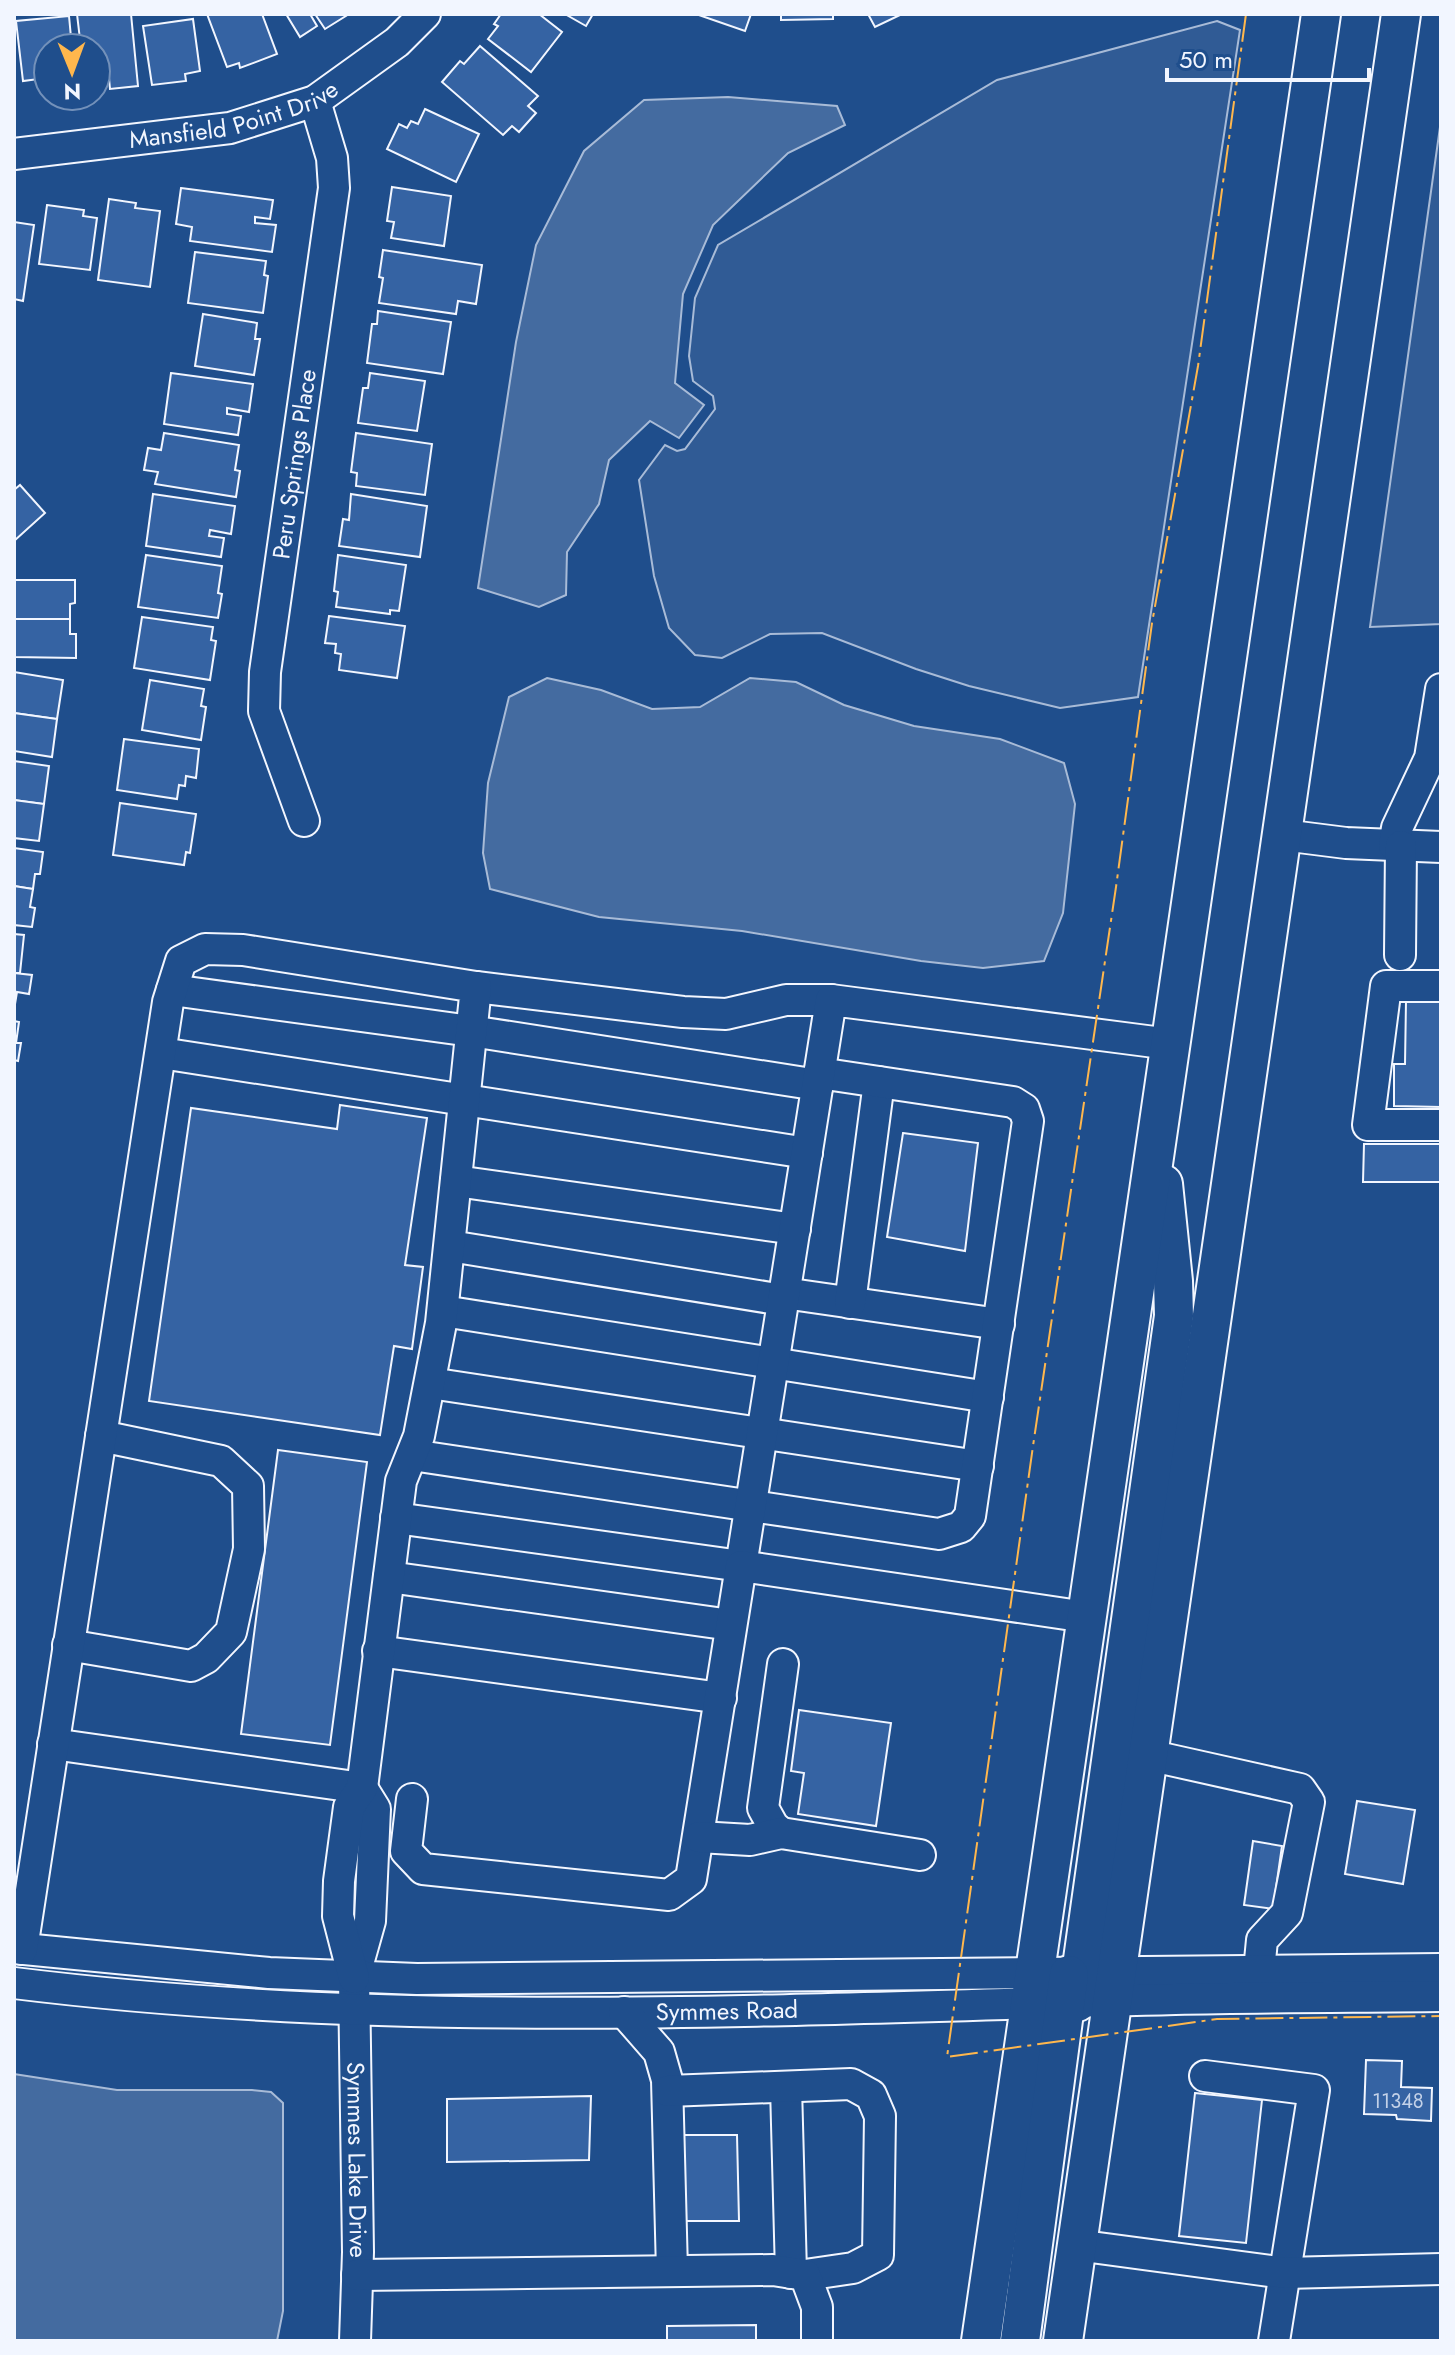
<svg xmlns="http://www.w3.org/2000/svg" width="1455" height="2355" viewBox="0 0 1455 2355" font-family="Jost,sans-serif">
<style>
.built{fill:#305b95;stroke:#a8bbd7;stroke-width:2}
.water{fill:#446ba0;stroke:#a8bbd7;stroke-width:2}
.building{fill:#3563a3;stroke:#f2f6ff;stroke-width:2}
.lines{fill:none;stroke-linecap:round;stroke-linejoin:round}
.minor-casing{stroke:#f2f6ff;stroke-width:34}
.major-casing{stroke:#f2f6ff;stroke-width:42}
.minor{stroke:#1f4e8c;stroke-width:30}
.major{stroke:#1f4e8c;stroke-width:38}
.power{stroke:#ffb74d;stroke-width:2;stroke-dasharray:28 6 4 6;stroke-linecap:butt}
.labels{text-anchor:middle;stroke-width:6;stroke-linejoin:round;paint-order:stroke}
.number-label{font-size:20px;fill:#c3d1e8}
.street-label{font-size:24px;fill:#f2f6ff;stroke:#1f4e8c}
</style>
<rect width="100%" height="100%" fill="#1f4e8c"/>
<!-- built -->
<g class="built">
<path d="M 1217,21 L 1240,30 L 1138,697 L 1060,708 L 969,686 L 916,669 L 822,633 L 770,634 L 722,658 L 695,655 L 669,628 L 654,576 L 639,480 L 665,445 L 677,451 L 685,449 L 715,409 L 713,396 L 693,381 L 689,356 L 695,298 L 718,245 L 997,80 Z"/>
<path d="M 1441,120 L 1441,624 L 1370,627 Z"/>
</g>
<!-- water -->
<g class="water">
<path d="M 728,97 L 837,106 L 845,125 L 788,153 L 713,225 L 683,294 L 675,383 L 704,405 L 679,438 L 650,421 L 609,460 L 599,504 L 567,552 L 566,595 L 539,607 L 478,588 L 516,342 L 536,245 L 584,151 L 644,100 Z"/>
<path d="M 547,678 L 601,690 L 652,709 L 700,707 L 750,678 L 796,682 L 844,705 L 914,726 L 1000,739 L 1064,763 L 1075,804 L 1063,913 L 1044,961 L 983,968 L 921,961 L 742,931 L 599,917 L 490,889 L 483,853 L 488,783 L 509,697 Z"/>
<path d="M 14,2074 L 117,2090 L 252,2090 L 271,2092 L 283,2103 L 283,2311 L 277,2341 L 14,2341 Z"/>
</g>
<!-- building -->
<g class="building">
<path d="M 77,14 L 131,14 L 138,86 L 110,89 L 108,67 L 103,67 L 105,83 L 96,83 L 96,48 L 81,48 Z"/>
<path d="M 207,14 L 262,14 L 277,54 L 240,68 L 239,63 L 227,67 Z"/>
<path d="M 286,14 L 310,14 L 317,26 L 300,37 Z"/>
<path d="M 315,14 L 349,14 L 325,29 Z"/>
<path d="M 501,14 L 539,14 L 562,32 L 531,72 L 488,39 L 498,26 L 494,24 Z"/>
<path d="M 565,14 L 593,14 L 586,26 Z"/>
<path d="M 696,14 L 751,14 L 745,31 Z"/>
<path d="M 781,14 L 833,14 L 833,19 L 781,20 Z"/>
<path d="M 868,14 L 902,14 L 875,27 Z"/>
<path d="M 69,16 L 72,48 L 48,48 L 48,85 L 39,86 L 38,79 L 23,81 L 16,21 Z"/>
<path d="M 193,19 L 200,71 L 185,74 L 186,81 L 152,85 L 143,26 Z"/>
<path d="M 480,46 L 538,96 L 528,106 L 536,113 L 519,132 L 512,126 L 503,135 L 442,82 L 460,61 L 464,64 Z"/>
<path d="M 425,109 L 479,134 L 456,182 L 387,149 L 399,124 L 407,128 L 411,121 L 418,124 Z"/>
<path d="M 392,187 L 451,196 L 444,246 L 391,238 L 394,222 L 387,221 Z"/>
<path d="M 181,188 L 273,200 L 270,219 L 255,217 L 255,223 L 276,225 L 272,252 L 190,241 L 192,227 L 176,224 Z"/>
<path d="M 109,199 L 136,203 L 135,208 L 160,211 L 150,287 L 98,280 Z"/>
<path d="M 47,205 L 84,210 L 83,216 L 97,218 L 90,270 L 39,264 Z"/>
<path d="M 14,222 L 34,225 L 23,301 L 14,299 Z"/>
<path d="M 383,250 L 482,265 L 476,304 L 458,301 L 456,314 L 379,303 L 383,278 L 379,277 Z"/>
<path d="M 195,252 L 266,261 L 264,275 L 268,276 L 263,313 L 188,303 Z"/>
<path d="M 378,311 L 451,322 L 443,374 L 367,363 L 372,324 L 377,324 Z"/>
<path d="M 203,314 L 257,323 L 255,339 L 260,339 L 254,375 L 195,366 Z"/>
<path d="M 171,373 L 253,384 L 249,412 L 227,408 L 227,414 L 241,416 L 238,435 L 164,424 Z"/>
<path d="M 370,373 L 425,381 L 417,431 L 358,423 L 363,388 L 368,388 Z"/>
<path d="M 164,433 L 239,445 L 235,470 L 240,471 L 236,497 L 155,484 L 158,472 L 144,470 L 148,448 L 161,450 Z"/>
<path d="M 356,433 L 432,444 L 425,495 L 356,486 L 357,473 L 351,472 Z"/>
<path d="M 20,485 L 45,513 L 14,541 L 14,490 Z"/>
<path d="M 153,494 L 235,506 L 231,534 L 210,530 L 209,536 L 224,538 L 221,557 L 146,546 Z"/>
<path d="M 351,494 L 427,506 L 420,557 L 339,546 L 343,519 L 349,520 Z"/>
<path d="M 146,555 L 222,566 L 218,593 L 222,594 L 218,618 L 138,607 Z"/>
<path d="M 338,555 L 406,565 L 399,611 L 390,610 L 390,614 L 336,607 L 338,592 L 334,591 Z"/>
<path d="M 14,580 L 75,580 L 75,603 L 70,604 L 70,619 L 14,619 Z"/>
<path d="M 329,616 L 405,626 L 397,678 L 339,670 L 341,654 L 335,653 L 336,644 L 325,643 Z"/>
<path d="M 142,617 L 213,627 L 211,640 L 216,641 L 210,680 L 134,668 Z"/>
<path d="M 14,619 L 70,619 L 70,634 L 76,634 L 76,658 L 14,657 Z"/>
<path d="M 14,672 L 63,680 L 57,719 L 14,713 Z"/>
<path d="M 150,680 L 204,689 L 201,706 L 206,707 L 201,740 L 142,730 Z"/>
<path d="M 14,713 L 57,719 L 52,757 L 14,751 Z"/>
<path d="M 124,739 L 199,749 L 196,778 L 186,776 L 185,786 L 179,785 L 177,799 L 117,790 Z"/>
<path d="M 14,761 L 49,766 L 44,804 L 14,800 Z"/>
<path d="M 14,800 L 44,804 L 39,841 L 14,838 Z"/>
<path d="M 120,803 L 196,814 L 190,853 L 186,852 L 184,865 L 113,855 Z"/>
<path d="M 14,848 L 43,852 L 40,874 L 35,874 L 33,889 L 14,886 Z"/>
<path d="M 14,886 L 33,889 L 30,907 L 35,908 L 32,927 L 14,925 Z"/>
<path d="M 14,934 L 24,935 L 20,973 L 14,973 Z"/>
<path d="M 14,973 L 32,975 L 29,994 L 17,992 L 14,1010 Z"/>
<path d="M 1406,1001 L 1441,1001 L 1441,1107 L 1394,1106 L 1394,1064 L 1405,1064 Z"/>
<path d="M 14,1021 L 19,1022 L 16,1043 L 21,1043 L 18,1061 L 14,1060 Z"/>
<path d="M 340,1105 L 427,1118 L 405,1265 L 423,1267 L 412,1349 L 394,1346 L 380,1435 L 149,1401 L 191,1108 L 337,1129 Z"/>
<path d="M 903,1133 L 978,1143 L 965,1251 L 887,1237 Z"/>
<path d="M 1364,1144 L 1441,1144 L 1441,1182 L 1363,1182 Z"/>
<path d="M 278,1450 L 367,1462 L 330,1745 L 241,1734 Z"/>
<path d="M 799,1710 L 891,1723 L 876,1826 L 798,1814 L 804,1773 L 791,1771 Z"/>
<path d="M 1357,1801 L 1415,1810 L 1403,1884 L 1345,1874 Z"/>
<path d="M 1253,1841 L 1282,1846 L 1273,1909 L 1244,1905 Z"/>
<path d="M 1366,2060 L 1402,2061 L 1401,2087 L 1432,2088 L 1431,2121 L 1397,2119 L 1396,2115 L 1364,2114 Z"/>
<path d="M 1195,2093 L 1262,2100 L 1246,2243 L 1179,2236 Z"/>
<path d="M 591,2096 L 589,2160 L 447,2162 L 447,2099 Z"/>
<path d="M 683,2135 L 737,2135 L 739,2221 L 683,2221 Z"/>
<path d="M 756,2325 L 756,2341 L 667,2341 L 667,2326 Z"/>
</g>
<g class="lines">
<defs>
<g id="minor">
<path id="s1" d="M 14,154 L 230,128 L 315,101 L 397,42 L 425,14"/>
<path id="s2" d="M 304,821 L 264,711 L 265,672 L 334,188 L 332,158 L 315,101"/>
<path d="M 1283,835 L 1346,843 L 1441,847"/>
<path d="M 1394,845 L 1397,828 L 1430,758 L 1441,689"/>
<path d="M 1400,955 L 1401,846"/>
<path d="M 1441,986 L 1386,986 L 1368,1125 L 1441,1125"/>
<path d="M 476,987 L 683,1012 L 726,1014 L 786,1000 L 831,1000"/>
<path d="M 172,990 L 471,1031 L 818,1085"/>
<path d="M 161,1053 L 807,1153"/>
<path d="M 456,1181 L 795,1229"/>
<path d="M 450,1246 L 783,1300"/>
<path d="M 784,1293 L 999,1324"/>
<path d="M 850,1303 L 879,1082"/>
<path d="M 443,1311 L 988,1397"/>
<path d="M 430,1383 L 978,1466"/>
<path d="M 412,1455 L 939,1534 L 961,1527 L 970,1516 L 1028,1121 L 1024,1109 L 1013,1102 L 819,1073"/>
<path d="M 396,1518 L 741,1566 L 831,1000 L 1170,1044"/>
<path d="M 389,1577 L 731,1625"/>
<path d="M 68,1645 L 191,1666 L 206,1658 L 231,1632 L 249,1549 L 248,1486 L 221,1461 L 101,1436"/>
<path d="M 378,1651 L 721,1698"/>
<path id="s3" d="M 53,1744 L 362,1788 L 375,1809 L 370,1921 L 354,1978 L 358,2252 L 355,2341"/>
<path d="M 1148,1755 L 1300,1789 L 1309,1802 L 1287,1913 L 1262,1940 L 1259,1971"/>
<path d="M 412,1799 L 406,1851 L 423,1869 L 669,1895 L 691,1879 L 741,1566 L 1086,1617"/>
<path d="M 781,1833 L 773,1826 L 763,1808 L 783,1664"/>
<path d="M 699,1837 L 750,1840 L 781,1833 L 920,1855"/>
<path d="M 14,1948 L 269,1973 L 417,1979 L 1441,1969"/>
<path d="M 22,1949 L 168,1002 L 181,961 L 205,949 L 243,950 L 476,987 L 441,1323 L 419,1436 L 401,1481 L 362,1788 L 349,1807 L 339,1881 L 338,1916 L 354,1978"/>
<path id="s4" d="M 14,1983 C 400,2031 788,2009 1175,1999 C 1264,1997 1352,1997 1441,1996"/>
<path d="M 624,2012 L 659,2052 L 667,2080 L 672,2271"/>
<path d="M 1205,2076 L 1314,2090 L 1274,2341"/>
<path d="M 786,2087 L 791,2273"/>
<path d="M 668,2091 L 851,2084 L 871,2095 L 880,2116 L 878,2255 L 853,2268 L 805,2275"/>
<path d="M 1076,2245 L 1285,2273 L 1441,2269"/>
<path d="M 357,2275 L 773,2270 L 805,2275 L 817,2307 L 817,2341"/>
</g>
<g id="major">
<path d="M 1077,2002 L 1174,1316 L 1173,1281 L 1163,1184"/>
<path d="M 981,2341 L 1321,14"/>
<path d="M 1020,2341 L 1069,1975"/>
<path d="M 1063,2341 L 1401,14"/>
</g>
</defs>
<!-- minor casing -->
<use href="#minor" class="minor-casing"/>
<!-- major casing -->
<use href="#major" class="major-casing"/>
<!-- minor -->
<use href="#minor" class="minor"/>
<!-- major -->
<use href="#major" class="major"/>
<!-- power -->
<path class="power" d="M 1246,14 L 1198,366 L 1152,623 L 1116,887 L 1033,1446 L 947,2057 L 1217,2019 L 1441,2016"/>
</g>
<g class="labels">
<!-- number labels -->
<g class="number-label">
<text x="1398" y="2108">11348</text>
</g>
<!-- street labels -->
<g class="street-label">
<text dy="8" stroke="none"><textPath href="#s1" startOffset="224">Mansfield Point Drive</textPath></text>
<text dy="8" stroke="none"><textPath href="#s2" startOffset="366">Peru Springs Place</textPath></text>
<text dy="8" stroke="none"><textPath href="#s4" startOffset="714">Symmes Road</textPath></text>
<text dy="8" stroke="none"><textPath href="#s3" startOffset="690">Symmes Lake Drive</textPath></text>
</g>
</g>
<!-- border -->
<rect width="1455" height="2355" fill="none" stroke="#f2f6ff" stroke-width="32"/>
<!-- north arrow -->
<g transform="translate(72 72) rotate(179)"><circle r="38" fill="#1f4e8c" stroke="#7391ba" stroke-width="2"/>
<path d="M0-6L14 30L0 20L-14 30Z" fill="#ffb74d"/>
<text y="-12" font-size="22" font-weight="bold" text-anchor="middle" fill="#f2f6ff">N</text>
</g>
<!-- scale -->
<path d="M1167 68v12h202v-12" fill="none" stroke="#f2f6ff" stroke-width="4"/>
<text x="1179" y="68" font-size="24" fill="#f2f6ff" stroke="#1f4e8c" stroke-width="6" paint-order="stroke">50 m</text>
</svg>
